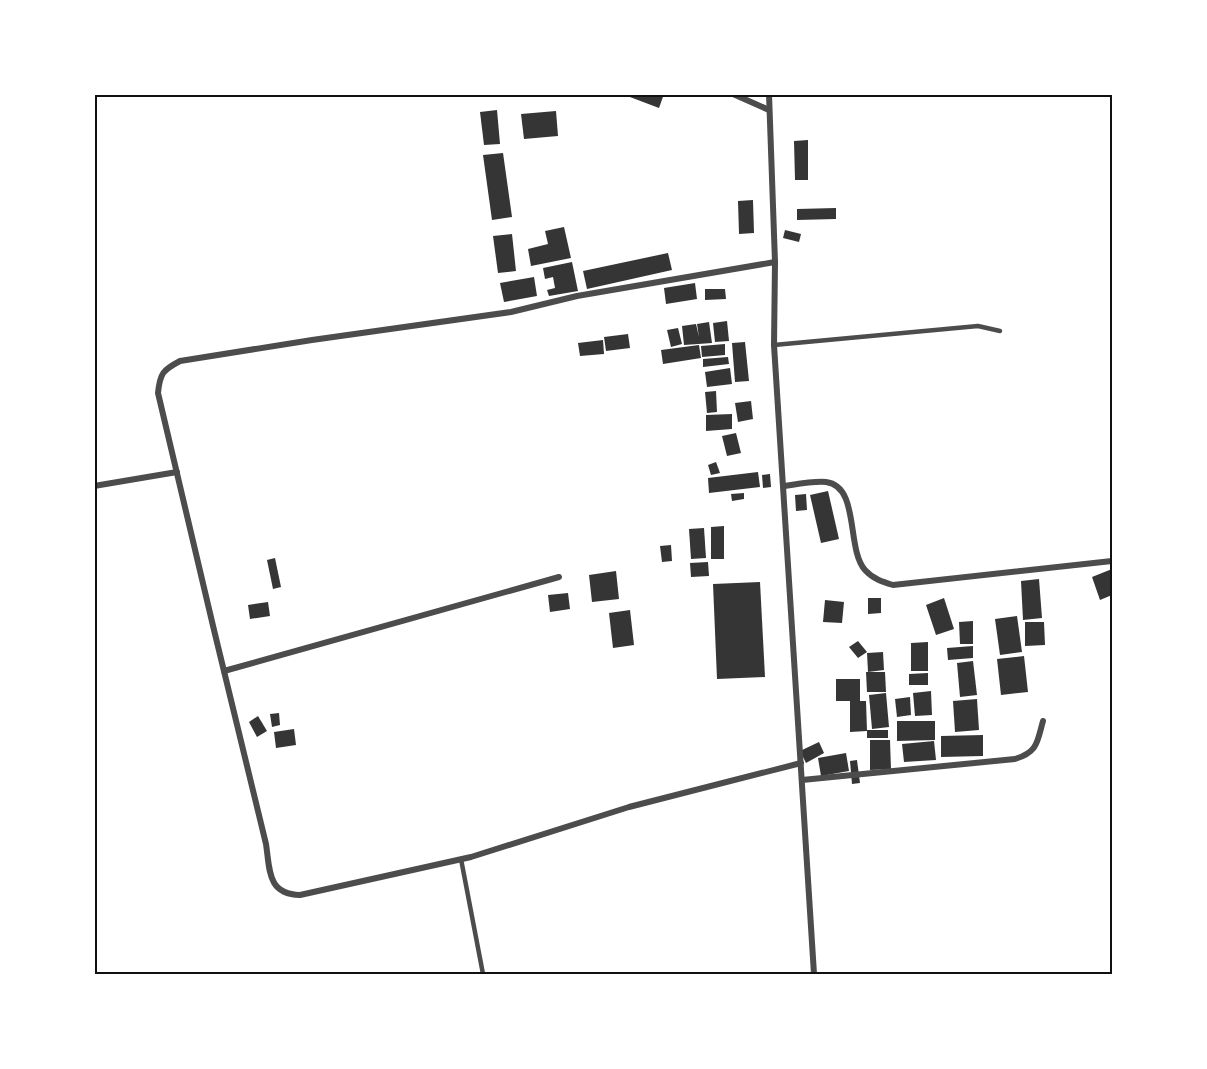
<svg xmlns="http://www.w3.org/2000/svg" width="1207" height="1069" viewBox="0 0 1207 1069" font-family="Poppins,sans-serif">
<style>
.building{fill:#353535}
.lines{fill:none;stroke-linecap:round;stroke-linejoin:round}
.service{stroke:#4c4c4c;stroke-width:4.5}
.minor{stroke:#4c4c4c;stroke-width:6}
.neatline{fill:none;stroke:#111;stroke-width:2}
</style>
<rect width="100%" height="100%" fill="#fff"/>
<!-- building -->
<g class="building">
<path d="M 622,94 L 664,94 L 659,108 Z"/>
<path d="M 497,110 L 500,144 L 484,145 L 480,112 Z"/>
<path d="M 556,111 L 558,136 L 524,139 L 521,114 Z"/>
<path d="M 808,140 L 808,180 L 795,180 L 794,141 Z"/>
<path d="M 503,153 L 512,217 L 492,220 L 483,155 Z"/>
<path d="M 753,200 L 754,233 L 739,234 L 738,201 Z"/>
<path d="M 836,208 L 836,219 L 797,220 L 797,209 Z"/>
<path d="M 564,227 L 571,258 L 531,266 L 528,249 L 548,244 L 545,231 Z"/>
<path d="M 785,230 L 801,234 L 799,242 L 783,238 Z"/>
<path d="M 512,234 L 516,271 L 498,273 L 493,236 Z"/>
<path d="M 668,253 L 672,270 L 587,289 L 583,271 Z"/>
<path d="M 572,262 L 578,291 L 549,296 L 547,290 L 555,288 L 553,277 L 545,279 L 543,268 Z"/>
<path d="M 534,277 L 537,296 L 504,302 L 500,283 Z"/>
<path d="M 695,283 L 697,299 L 666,304 L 664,288 Z"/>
<path d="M 705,289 L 725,289 L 726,299 L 705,300 Z"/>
<path d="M 727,321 L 729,341 L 715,342 L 713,323 Z"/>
<path d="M 709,322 L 712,343 L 684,345 L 682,326 L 696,324 L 699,337 L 697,324 Z"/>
<path d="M 678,328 L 682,344 L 671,347 L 667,330 Z"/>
<path d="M 628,334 L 630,348 L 606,351 L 604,337 Z"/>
<path d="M 603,340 L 604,354 L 580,356 L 578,343 Z"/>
<path d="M 745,342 L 749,381 L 735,382 L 732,343 Z"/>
<path d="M 725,344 L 725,355 L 702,357 L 701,346 Z"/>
<path d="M 699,345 L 701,358 L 663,364 L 661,350 Z"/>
<path d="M 728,357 L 729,364 L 703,367 L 703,359 Z"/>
<path d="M 730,368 L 732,384 L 707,387 L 705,372 Z"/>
<path d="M 716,391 L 717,412 L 707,413 L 705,392 Z"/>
<path d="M 751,401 L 753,419 L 738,422 L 735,403 Z"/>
<path d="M 732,414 L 732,429 L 706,431 L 706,415 Z"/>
<path d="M 736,433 L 741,453 L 727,456 L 722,436 Z"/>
<path d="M 716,462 L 720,473 L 711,475 L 708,465 Z"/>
<path d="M 758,472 L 760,487 L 709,493 L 708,478 Z"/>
<path d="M 770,474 L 771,487 L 763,488 L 762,475 Z"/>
<path d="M 828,491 L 839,539 L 821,543 L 810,495 Z"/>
<path d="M 744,493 L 744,499 L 732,501 L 731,494 Z"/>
<path d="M 806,494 L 807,510 L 796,511 L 795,495 Z"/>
<path d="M 724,526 L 724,559 L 711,559 L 711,527 Z"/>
<path d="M 704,528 L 706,558 L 691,559 L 689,529 Z"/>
<path d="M 671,545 L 672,561 L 662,562 L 660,546 Z"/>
<path d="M 275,558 L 281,587 L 273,589 L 267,560 Z"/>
<path d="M 708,562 L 709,576 L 691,577 L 690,563 Z"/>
<path d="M 1112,569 L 1112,595 L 1100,600 L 1092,577 Z"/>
<path d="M 616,571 L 619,599 L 592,602 L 589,575 Z"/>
<path d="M 1039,579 L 1042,618 L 1023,620 L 1021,581 Z"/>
<path d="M 760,582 L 765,677 L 717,679 L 713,584 Z"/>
<path d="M 568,593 L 570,609 L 550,612 L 548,595 Z"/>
<path d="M 868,598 L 881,598 L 881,613 L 868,614 Z"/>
<path d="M 944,598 L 954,629 L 936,635 L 926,605 Z"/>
<path d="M 825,600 L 844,602 L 842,623 L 823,622 Z"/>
<path d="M 268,602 L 270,616 L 250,619 L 248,605 Z"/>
<path d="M 630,610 L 634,645 L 613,648 L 609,613 Z"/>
<path d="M 1017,616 L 1022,652 L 1000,655 L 995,619 Z"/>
<path d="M 973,621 L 973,644 L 960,644 L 959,622 Z"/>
<path d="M 1025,622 L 1044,622 L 1045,645 L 1025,646 Z"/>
<path d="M 858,641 L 867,652 L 858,658 L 849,647 Z"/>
<path d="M 928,642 L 928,671 L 911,671 L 911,643 Z"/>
<path d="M 973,646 L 973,658 L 948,660 L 947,648 Z"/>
<path d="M 883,652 L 884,670 L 868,672 L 867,653 Z"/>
<path d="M 1024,656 L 1028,692 L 1001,695 L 997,659 Z"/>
<path d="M 973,661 L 977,695 L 960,697 L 957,663 Z"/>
<path d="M 866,672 L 885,672 L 886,692 L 867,692 Z"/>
<path d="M 928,673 L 928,685 L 909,685 L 909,674 Z"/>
<path d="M 836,679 L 860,679 L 860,701 L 866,701 L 867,731 L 850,732 L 850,701 L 836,701 Z"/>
<path d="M 931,691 L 932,715 L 915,716 L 913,693 Z"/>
<path d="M 886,693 L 889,727 L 872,729 L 869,695 Z"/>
<path d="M 910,697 L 911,715 L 897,717 L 895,699 Z"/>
<path d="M 977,699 L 979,730 L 955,732 L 953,701 Z"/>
<path d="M 279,713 L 280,725 L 272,727 L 270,714 Z"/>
<path d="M 258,716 L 267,731 L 257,737 L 249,722 Z"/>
<path d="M 897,721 L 935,721 L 935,740 L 897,741 Z"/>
<path d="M 294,729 L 296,745 L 276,748 L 274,732 Z"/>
<rect x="867" y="730" width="21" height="8"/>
<path d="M 983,735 L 983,756 L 941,757 L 941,736 Z"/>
<path d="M 870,740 L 890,740 L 891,769 L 870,770 Z"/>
<path d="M 934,741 L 936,760 L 904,762 L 902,744 Z"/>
<path d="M 819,742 L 824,753 L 806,763 L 800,751 Z"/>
<path d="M 846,753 L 849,771 L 821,776 L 818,758 Z"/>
<path d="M 857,760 L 860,783 L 852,784 L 850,761 Z"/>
</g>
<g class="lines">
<!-- service -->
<g class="service">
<path d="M 774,345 L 978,326 L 1000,331"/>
<path d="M 461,859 L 483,974"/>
</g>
<!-- minor -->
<g class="minor">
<path d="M 733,94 L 769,110"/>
<path d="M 769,94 L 775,262 L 774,345 L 814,974"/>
<path d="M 775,262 L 577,296 L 511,312 L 312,340 L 180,361 C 163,370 160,373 158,393 L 214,630 L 266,844 C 270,870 267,894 300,895 L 471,857 L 629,807 L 801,763"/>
<path d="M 94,486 L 177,472"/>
<path d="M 785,486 C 798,484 813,481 826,482 C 860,486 846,549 865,570 C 873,579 883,582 893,585 L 1112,561"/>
<path d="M 224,671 L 559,577"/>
<path d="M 802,780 L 1015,759 C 1038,752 1037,742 1043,721"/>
</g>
</g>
<!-- border -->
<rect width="1207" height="1069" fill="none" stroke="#ffffff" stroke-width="192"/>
<rect x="96" y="96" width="1015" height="877" class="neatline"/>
</svg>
